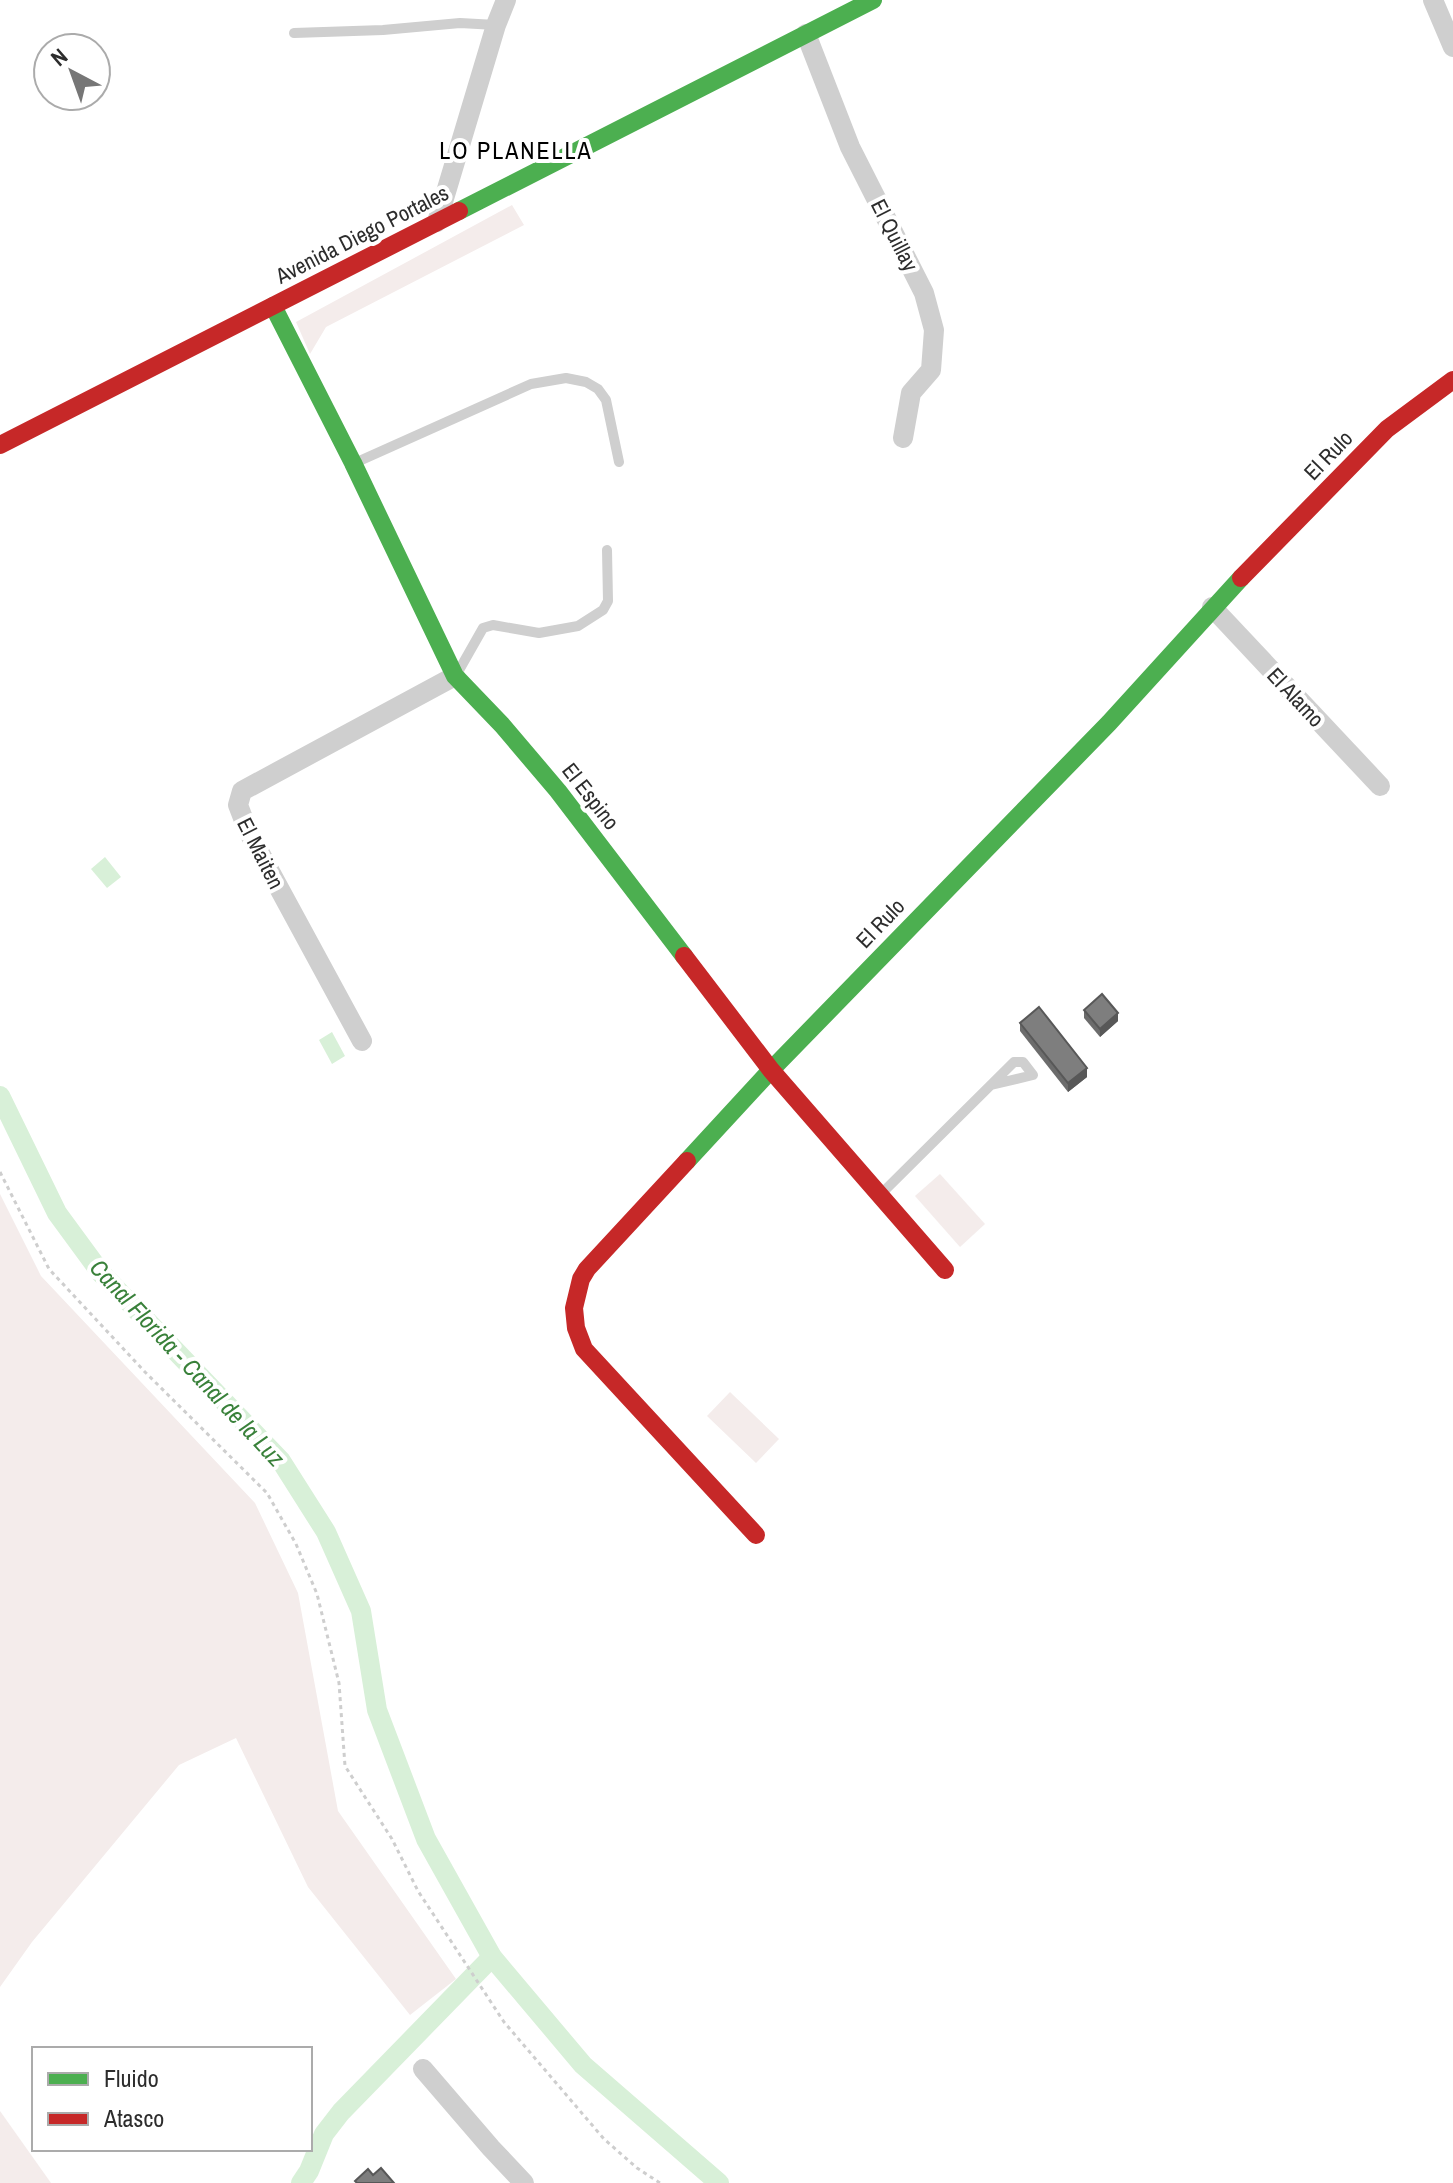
<svg xmlns="http://www.w3.org/2000/svg" width="1453" height="2183" viewBox="0 0 1453 2183" font-family="'Archivo Narrow',sans-serif">
<style>
.green{fill:#f4eceb}
.water{fill:#d8f0d8}
.lines{fill:none;stroke-linecap:round;stroke-linejoin:round}
.canal{stroke:#d8f0d8;stroke-width:20}
.path{stroke:#cecece;stroke-width:3;stroke-dasharray:4 4;stroke-linecap:butt}
.lane{stroke:#cfcfcf;stroke-width:10}
.street{stroke:#cfcfcf;stroke-width:20}
.fast{stroke:#4caf50;stroke-width:18}
.jam{stroke:#c62828;stroke-width:18}
.wall{fill:#6c6c6c}
.shaded-wall{fill:#585858}
.building{fill:#7e7e7e;stroke:#585858;stroke-width:2}
.labels{text-anchor:middle;stroke-width:8;stroke-linejoin:round;paint-order:stroke}
.street-label{font-size:22px;fill:#2d2d2d;stroke:#fff}
.neighbourhood-label{font-size:24px;letter-spacing:2px;fill:#000;stroke:#fff}
.water-label{font-size:24px;font-style:italic;fill:#39813a;stroke:#fff}
</style>
<rect width="100%" height="100%" fill="#fff"/>
<!-- green -->
<g class="green">
<path d="M 512,205 L 524,225 L 326,327 L 310,354 L 296,322 Z"/>
<path d="M 940,1174 L 985,1224 L 960,1247 L 915,1196 Z"/>
<path d="M 0,1194 L 41,1276 L 255,1503 L 298,1593 L 338,1811 L 456,1979 L 410,2015 L 308,1887 L 236,1738 L 179,1765 L 32,1942 L 0,1987 Z"/>
<path d="M 730,1392 L 779,1439 L 756,1463 L 707,1416 Z"/>
<path d="M 0,2111 L 51,2183 L 0,2183 Z"/>
</g>
<!-- water -->
<g class="water">
<path d="M 105,857 L 121,877 L 107,888 L 91,869 Z"/>
<path d="M 332,1032 L 345,1056 L 332,1064 L 319,1040 Z"/>
</g>
<g class="lines">
<!-- canal -->
<g class="canal">
<path d="M 0,1096 L 57,1213 L 101,1273 L 281,1461 L 326,1532 L 361,1611 L 377,1710 L 426,1839 L 492,1957 L 583,2065 L 719,2183"/>
<path d="M 301,2183 L 309,2171 L 324,2134 L 341,2112 L 492,1957"/>
</g>
<!-- path -->
<path class="path" d="M 0,1172 L 49,1269 L 145,1372 L 267,1493 L 296,1544 L 317,1594 L 339,1683 L 345,1766 L 392,1839 L 418,1891 L 504,2022 L 604,2139 L 637,2168 L 660,2183"/>
<!-- lane -->
<g class="lane">
<path d="M 294,33 L 383,30 L 460,23 L 496,25"/>
<path d="M 357,462 L 531,384 L 566,378 L 586,382 L 598,389 L 606,400 L 619,462"/>
<path d="M 458,672 L 483,628 L 493,625 L 539,633 L 578,626 L 603,610 L 608,601 L 607,550"/>
<path d="M 881,1194 L 1014,1062 L 1023,1062 L 1033,1075 L 991,1085"/>
</g>
<!-- street -->
<g class="street">
<path d="M 1433,0 L 1453,47"/>
<path d="M 806,34 L 850,147 L 924,293 L 934,330 L 931,370 L 911,393 L 903,438"/>
<path d="M 437,222 L 496,25 L 506,0"/>
<path d="M 1212,607 L 1380,786"/>
<path d="M 362,1041 L 248,831 L 238,805 L 242,791 L 455,676"/>
<path d="M 423,2069 L 491,2148 L 524,2183"/>
</g>
<!-- fast -->
<g class="fast">
<path d="M 459,211 L 873,0"/>
<path d="M 273,306 L 353,463 L 455,676 L 502,725 L 558,791 L 684,956"/>
<path d="M 687,1161 L 771,1070 L 1109,723 L 1241,578"/>
</g>
<!-- jam -->
<g class="jam">
<path d="M 0,445 L 459,211"/>
<path d="M 1241,578 L 1387,429 L 1453,380"/>
<path d="M 684,956 L 771,1070 L 945,1270"/>
<path d="M 687,1161 L 587,1269 L 581,1279 L 574,1308 L 576,1328 L 584,1349 L 756,1535"/>
</g>
</g>
<!-- wall -->
<g class="wall">
<path d="M 1084,1010 L 1118,1021 L 1100,1037 L 1084,1018 Z"/>
<path d="M 1020,1023 L 1087,1077 L 1068,1092 L 1020,1031 Z"/>
</g>
<!-- shaded-wall -->
<g class="shaded-wall">
<path d="M 1118,1013 L 1118,1021 L 1100,1037 L 1100,1029 Z"/>
<path d="M 1087,1068 L 1087,1077 L 1068,1092 L 1068,1083 Z"/>
</g>
<!-- building -->
<g class="building">
<path d="M 1102,994 L 1118,1013 L 1100,1029 L 1084,1010 Z"/>
<path d="M 1039,1007 L 1087,1068 L 1068,1083 L 1020,1023 Z"/>
<path d="M 381,2168 L 394,2183 L 357,2183 L 355,2181 L 368,2169 L 373,2175 Z"/>
</g>
<g class="labels">
<!-- street labels -->
<g class="street-label">
<text transform="translate(362 234) rotate(-27)" y="8">Avenida Diego Portales</text>
<text transform="translate(895 235) rotate(63)" y="8">El Quillay</text>
<text transform="translate(1328 455) rotate(-46)" y="8">El Rulo</text>
<text transform="translate(1296 697) rotate(47)" y="8">El Alamo</text>
<text transform="translate(591 796) rotate(52)" y="8">El Espino</text>
<text transform="translate(261 853) rotate(63)" y="8">El Maiten</text>
<text transform="translate(880 923) rotate(-46)" y="8">El Rulo</text>
</g>
<!-- neighbourhood labels -->
<g class="neighbourhood-label">
<text x="516" y="159">LO PLANELLA</text>
</g>
<!-- water labels -->
<g class="water-label">
<text transform="translate(187 1363) rotate(47)" y="8">Canal Florida - Canal de la Luz</text>
</g>
</g>
<!-- legend -->
<rect x="32" y="2047" width="280" height="104" fill="#ffffff" stroke="#ababab" stroke-width="2"/>
<rect x="48" y="2073" width="40" height="12" fill="#4caf50" stroke="#ababab" stroke-width="2"/>
<text x="104" y="2087" font-size="24" fill="#2d2d2d">Fluido</text>
<rect x="48" y="2113" width="40" height="12" fill="#c62828" stroke="#ababab" stroke-width="2"/>
<text x="104" y="2127" font-size="24" fill="#2d2d2d">Atasco</text>
<!-- north arrow -->
<g transform="translate(72 72) rotate(319)"><circle r="38" fill="#ffffff" stroke="#ababab" stroke-width="2"/>
<path d="M0-6L14 30L0 20L-14 30Z" fill="#767676"/>
<text y="-12" font-size="22" font-weight="bold" text-anchor="middle" fill="#2d2d2d">N</text>
</g>
</svg>
